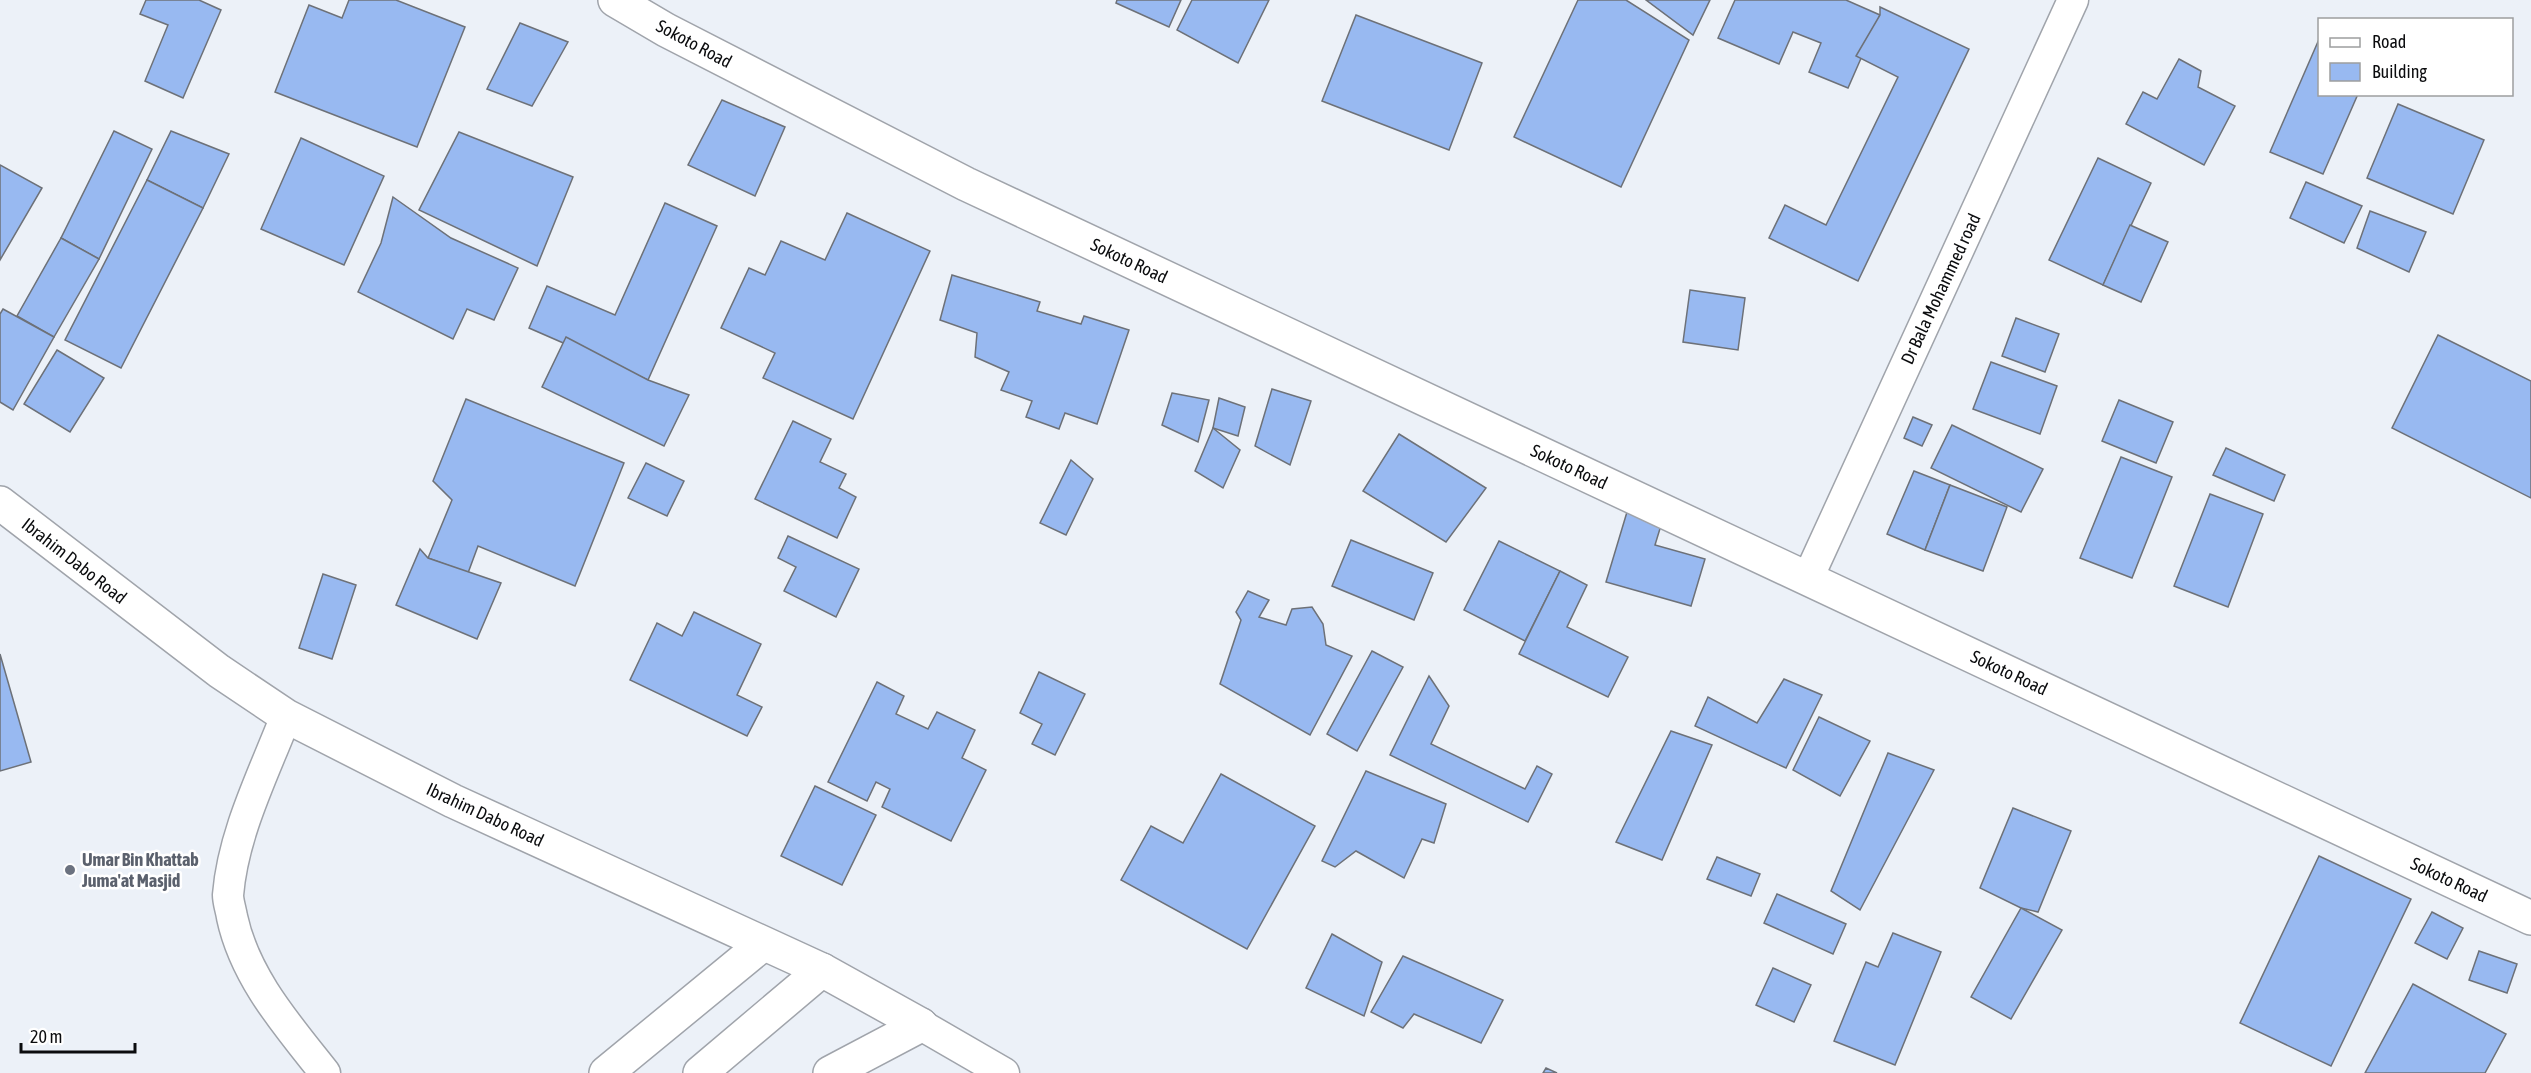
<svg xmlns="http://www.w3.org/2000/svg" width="2531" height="1073" viewBox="0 0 2531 1073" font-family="'Asap Condensed',sans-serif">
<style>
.building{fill:#98b9f1;stroke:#6d7178;stroke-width:1.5}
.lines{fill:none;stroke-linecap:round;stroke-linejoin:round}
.street-casing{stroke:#a0a4ab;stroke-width:33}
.secondary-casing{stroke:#a0a4ab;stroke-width:36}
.street{stroke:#fff;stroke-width:30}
.secondary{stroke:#fff;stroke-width:33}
.worship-dot{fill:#6b7280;stroke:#fff;stroke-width:2}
.labels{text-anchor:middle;stroke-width:5;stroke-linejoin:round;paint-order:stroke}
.street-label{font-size:18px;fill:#0b0c0e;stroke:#fff}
.worship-label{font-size:18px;font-weight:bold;fill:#5b616d;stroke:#fff;text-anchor:start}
</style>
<rect width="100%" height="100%" fill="#ecf1f8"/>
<!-- building -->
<g class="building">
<path d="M 146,0 L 199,0 L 221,10 L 183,98 L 145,81 L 168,25 L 140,14 Z"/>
<path d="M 349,0 L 396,0 L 465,27 L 417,147 L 275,92 L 309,5 L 342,18 Z"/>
<path d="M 1117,0 L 1181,0 L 1169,27 L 1116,3 Z"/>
<path d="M 1192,0 L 1269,0 L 1238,63 L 1177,30 Z"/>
<path d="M 1578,0 L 1626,0 L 1689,40 L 1621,187 L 1514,137 Z"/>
<path d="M 1646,0 L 1710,0 L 1693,35 Z"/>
<path d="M 1735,0 L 1846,0 L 1880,15 L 1848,88 L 1809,72 L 1821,43 L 1793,32 L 1779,64 L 1718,38 Z"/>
<path d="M 1880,7 L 1969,49 L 1858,281 L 1769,238 L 1785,205 L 1826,225 L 1898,77 L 1856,56 L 1880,15 Z"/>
<path d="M 1356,15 L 1482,63 L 1449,150 L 1322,101 Z"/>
<path d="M 520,23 L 568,42 L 532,106 L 487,89 Z"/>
<path d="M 2320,37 L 2320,94 L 2358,94 L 2323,174 L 2270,152 Z"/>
<path d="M 2179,59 L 2201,71 L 2198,87 L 2235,106 L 2204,165 L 2126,124 L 2143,92 L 2157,99 Z"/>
<path d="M 722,100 L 785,127 L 755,196 L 688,165 Z"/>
<path d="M 2398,104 L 2484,140 L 2453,214 L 2367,178 Z"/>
<path d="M 114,131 L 152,149 L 99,259 L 61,238 Z"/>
<path d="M 171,131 L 229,154 L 203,208 L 147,180 Z"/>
<path d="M 459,132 L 573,177 L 537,266 L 419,210 Z"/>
<path d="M 301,138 L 384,176 L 344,265 L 261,229 Z"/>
<path d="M 2098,158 L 2151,183 L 2103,285 L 2049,260 Z"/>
<path d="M 0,165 L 42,188 L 0,260 Z"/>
<path d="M 147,180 L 203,208 L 121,368 L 65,340 Z"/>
<path d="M 2306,182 L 2362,206 L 2344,243 L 2290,218 Z"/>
<path d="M 393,197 L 451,238 L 518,268 L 494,320 L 467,309 L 453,339 L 358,292 L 381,243 Z"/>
<path d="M 665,203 L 717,226 L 648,380 L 529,328 L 547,286 L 615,315 Z"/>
<path d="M 2370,211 L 2426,232 L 2409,272 L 2357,248 Z"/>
<path d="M 847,213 L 930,251 L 853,419 L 763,378 L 775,353 L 721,328 L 749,268 L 765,275 L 781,241 L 825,260 Z"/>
<path d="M 2130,225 L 2168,242 L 2141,302 L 2103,285 Z"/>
<path d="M 61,238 L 99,259 L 54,337 L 17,316 Z"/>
<path d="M 952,275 L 1040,302 L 1037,311 L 1081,324 L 1084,316 L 1129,330 L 1097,424 L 1065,413 L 1059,429 L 1026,417 L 1032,401 L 1001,390 L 1009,372 L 975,357 L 977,333 L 940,320 Z"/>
<path d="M 1690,290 L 1745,298 L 1738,350 L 1683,342 Z"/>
<path d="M 3,309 L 54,337 L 13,410 L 0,402 L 0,314 Z"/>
<path d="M 2016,318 L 2059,334 L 2045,372 L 2002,356 Z"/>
<path d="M 2438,335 L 2531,381 L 2531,498 L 2392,428 Z"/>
<path d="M 566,337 L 648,380 L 689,395 L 664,446 L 542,387 Z"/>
<path d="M 57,350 L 104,378 L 70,432 L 24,404 Z"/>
<path d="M 1991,362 L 2057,386 L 2040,434 L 1973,409 Z"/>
<path d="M 1272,389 L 1311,401 L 1290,465 L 1255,446 Z"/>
<path d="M 1172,393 L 1209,400 L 1198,442 L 1162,425 Z"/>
<path d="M 1219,398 L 1245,407 L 1238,436 L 1213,428 Z"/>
<path d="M 466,399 L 624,463 L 575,586 L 478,546 L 468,573 L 428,558 L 452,500 L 433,481 Z"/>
<path d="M 2119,400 L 2173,422 L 2156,463 L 2102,441 Z"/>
<path d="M 1913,417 L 1932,425 L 1922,446 L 1904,438 Z"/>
<path d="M 793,421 L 831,439 L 820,462 L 846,474 L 839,488 L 856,497 L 837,538 L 755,499 Z"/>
<path d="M 1952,425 L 2043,469 L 2021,512 L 1931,468 Z"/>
<path d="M 1213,428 L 1240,450 L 1223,488 L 1195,471 Z"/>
<path d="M 1399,434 L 1486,488 L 1446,542 L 1363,491 Z"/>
<path d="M 2226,448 L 2285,475 L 2274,501 L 2213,475 Z"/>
<path d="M 2121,457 L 2172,477 L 2132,578 L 2080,558 Z"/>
<path d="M 1071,460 L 1093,479 L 1066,535 L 1040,523 Z"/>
<path d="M 646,463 L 684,481 L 667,516 L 628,498 Z"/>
<path d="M 1914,471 L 1950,485 L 1925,550 L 1887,534 Z"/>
<path d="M 1950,485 L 2007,507 L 1983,571 L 1925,550 Z"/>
<path d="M 2210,494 L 2263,514 L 2228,607 L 2174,586 Z"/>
<path d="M 1627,512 L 1662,522 L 1655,545 L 1705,559 L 1691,606 L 1606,582 Z"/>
<path d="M 788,536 L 859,569 L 836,617 L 784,591 L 796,567 L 778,558 Z"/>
<path d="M 1351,540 L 1433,573 L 1414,620 L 1332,586 Z"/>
<path d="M 1499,541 L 1560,571 L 1525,641 L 1464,610 Z"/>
<path d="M 420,549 L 428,558 L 501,583 L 477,639 L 396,605 Z"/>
<path d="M 1560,571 L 1587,585 L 1567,627 L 1628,657 L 1608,697 L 1519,654 Z"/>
<path d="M 323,574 L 356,585 L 332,659 L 299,648 Z"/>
<path d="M 1248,591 L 1269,600 L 1259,617 L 1286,625 L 1292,609 L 1312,607 L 1323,624 L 1326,645 L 1352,656 L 1310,735 L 1220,684 L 1241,620 L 1236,612 Z"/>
<path d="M 694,612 L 761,644 L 737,695 L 762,707 L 747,736 L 630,680 L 657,623 L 682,636 Z"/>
<path d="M 1372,651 L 1403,667 L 1357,751 L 1327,734 Z"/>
<path d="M 0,654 L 31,762 L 0,771 Z"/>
<path d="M 1039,672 L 1085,694 L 1055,755 L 1032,744 L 1042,724 L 1020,713 Z"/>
<path d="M 1429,676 L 1449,706 L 1431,744 L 1525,789 L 1537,766 L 1552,774 L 1528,822 L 1390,755 Z"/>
<path d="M 1784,679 L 1822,695 L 1786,768 L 1695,726 L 1708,697 L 1757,723 Z"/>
<path d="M 877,682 L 904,696 L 896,714 L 928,729 L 937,712 L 975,730 L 962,758 L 986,770 L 951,841 L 882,807 L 890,789 L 876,782 L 867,801 L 828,782 Z"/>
<path d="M 1819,717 L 1870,741 L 1840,796 L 1793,770 Z"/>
<path d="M 1671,731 L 1712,745 L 1662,860 L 1616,842 Z"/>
<path d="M 1888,753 L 1934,770 L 1860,910 L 1831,891 Z"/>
<path d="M 1366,771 L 1446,804 L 1434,843 L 1422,839 L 1404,878 L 1356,851 L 1335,867 L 1322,861 Z"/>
<path d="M 1221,774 L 1315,826 L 1247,949 L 1121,880 L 1151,826 L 1183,843 Z"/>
<path d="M 815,786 L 876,815 L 842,885 L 781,856 Z"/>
<path d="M 2013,808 L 2071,831 L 2038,912 L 2021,908 L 1980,888 Z"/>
<path d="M 2319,856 L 2411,899 L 2331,1066 L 2240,1023 Z"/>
<path d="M 1717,857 L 1760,874 L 1751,896 L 1707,879 Z"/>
<path d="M 1777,894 L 1846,924 L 1833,954 L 1764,923 Z"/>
<path d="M 2021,908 L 2062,930 L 2011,1019 L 1971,997 Z"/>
<path d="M 2432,912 L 2463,928 L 2447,959 L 2415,943 Z"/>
<path d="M 1893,933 L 1941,952 L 1895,1065 L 1834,1041 L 1866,962 L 1878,967 Z"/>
<path d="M 1332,934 L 1382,962 L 1364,1016 L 1306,988 Z"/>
<path d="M 2479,951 L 2517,964 L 2507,993 L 2469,980 Z"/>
<path d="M 1403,956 L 1503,1000 L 1481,1043 L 1414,1014 L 1403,1028 L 1371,1012 Z"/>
<path d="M 1773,968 L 1811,985 L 1794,1022 L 1756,1005 Z"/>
<path d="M 2413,984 L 2506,1034 L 2485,1073 L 2365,1073 Z"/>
<path d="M 1546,1068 L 1557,1073 L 1543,1073 Z"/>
</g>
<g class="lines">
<defs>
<g id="street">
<path d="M 1808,578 L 2073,0"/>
<path d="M 286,716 C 264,773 233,833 228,895 C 228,902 231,910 232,917 C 245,978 288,1026 325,1073"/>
<path d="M 921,1025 L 1004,1073"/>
</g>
<g id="secondary">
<path d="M 615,0 L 666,30 L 966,184 L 2531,918"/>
<path d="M 0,503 L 219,671 L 286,716 L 453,801 L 822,970 L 921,1025"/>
<path d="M 606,1073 L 763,944"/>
<path d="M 700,1073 L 822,970"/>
<path d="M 830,1073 L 921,1025"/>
</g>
</defs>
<!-- street casing -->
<use href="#street" class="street-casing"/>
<!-- secondary casing -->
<use href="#secondary" class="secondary-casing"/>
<!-- street -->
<use href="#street" class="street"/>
<!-- secondary -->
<use href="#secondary" class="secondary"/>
</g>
<!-- markers -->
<circle class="worship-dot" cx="70" cy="870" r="6"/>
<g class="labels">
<!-- street labels -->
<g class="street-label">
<text transform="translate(694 44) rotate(28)" y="6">Sokoto Road</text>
<text transform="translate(1129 261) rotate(25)" y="6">Sokoto Road</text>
<text transform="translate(1941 289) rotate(-65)" y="6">Dr Bala Mohammed road</text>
<text transform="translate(1569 467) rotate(25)" y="6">Sokoto Road</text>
<text transform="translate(74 561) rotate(38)" y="6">Ibrahim Dabo Road</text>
<text transform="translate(2009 673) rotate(25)" y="6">Sokoto Road</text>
<text transform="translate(485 815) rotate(25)" y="6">Ibrahim Dabo Road</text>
<text transform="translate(2449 880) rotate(25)" y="6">Sokoto Road</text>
</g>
<!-- worship labels -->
<g class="worship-label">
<text x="82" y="866">Umar Bin Khattab<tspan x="82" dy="21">Juma'at Masjid</tspan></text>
</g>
</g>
<!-- legend -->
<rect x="2318" y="18" width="195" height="78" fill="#ffffff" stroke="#9d9e9f" stroke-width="1.5"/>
<rect x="2330" y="38" width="30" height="9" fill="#ffffff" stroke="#9d9e9f" stroke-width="1.5"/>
<text x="2372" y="48" font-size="18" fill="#0b0c0e">Road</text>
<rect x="2330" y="63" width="30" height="18" fill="#98b9f1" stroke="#9d9e9f" stroke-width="1.5"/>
<text x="2372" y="78" font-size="18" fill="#0b0c0e">Building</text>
<!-- scale -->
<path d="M21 1043v9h114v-9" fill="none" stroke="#0b0c0e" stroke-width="3"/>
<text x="30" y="1043" font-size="18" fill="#0b0c0e" stroke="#ffffff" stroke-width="4.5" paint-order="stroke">20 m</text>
</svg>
